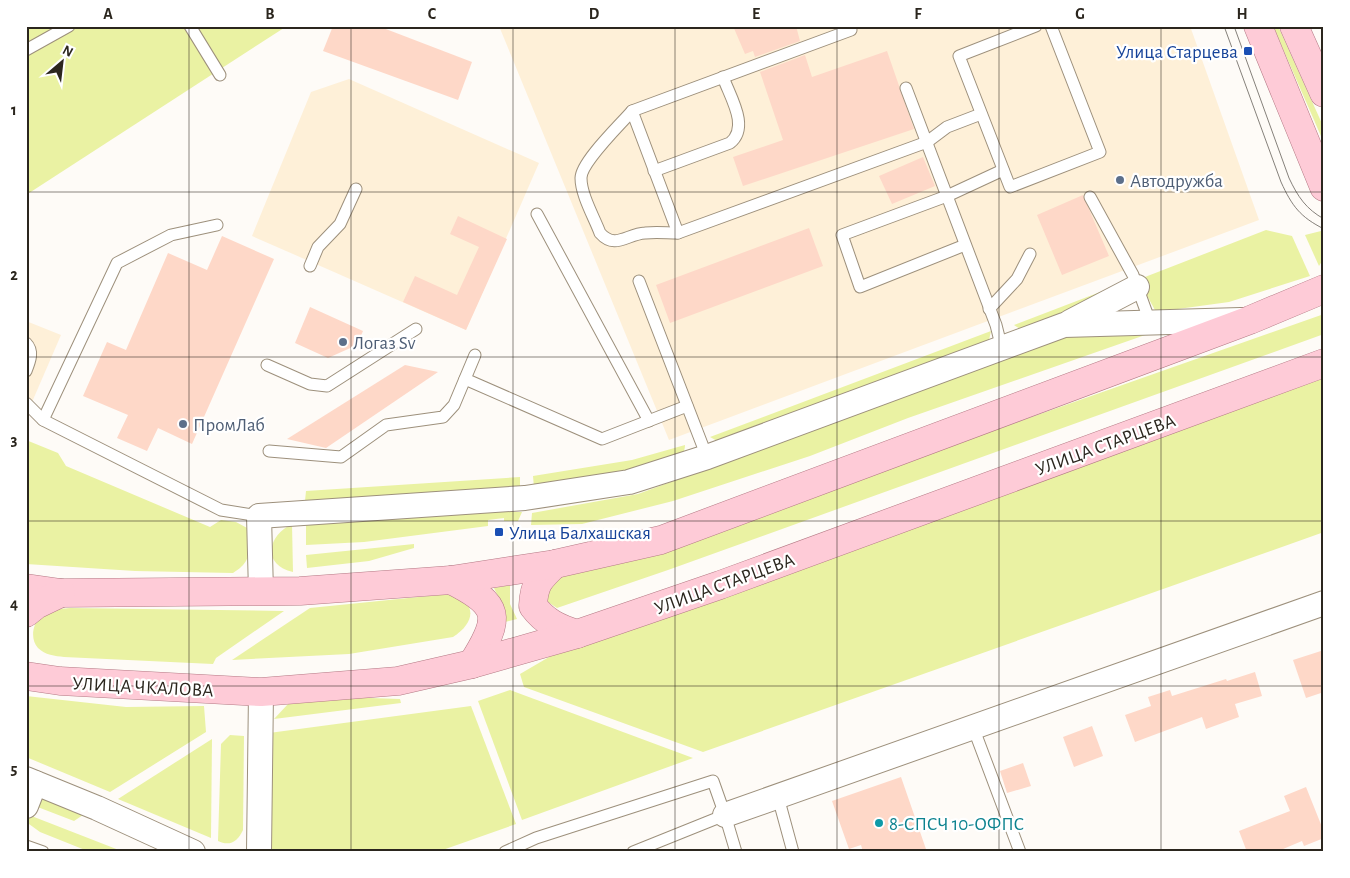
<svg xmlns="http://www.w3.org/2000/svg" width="1350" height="878" viewBox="0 0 1350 878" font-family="'Alegreya Sans',sans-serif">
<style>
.built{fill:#fef0d8}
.green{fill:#eaf2a3}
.building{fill:#fed8c8}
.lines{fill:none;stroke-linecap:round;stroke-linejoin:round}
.lane-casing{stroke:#9d907c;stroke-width:13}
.street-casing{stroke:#9d907c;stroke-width:26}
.primary-casing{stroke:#b47a85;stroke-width:29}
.lane{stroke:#fff;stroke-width:11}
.street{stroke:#fff;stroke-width:24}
.primary{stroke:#fecbd7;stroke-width:28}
.tram{stroke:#85807a;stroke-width:1}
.grid{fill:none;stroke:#2b261e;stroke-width:1;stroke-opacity:0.55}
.transit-dot{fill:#1a4fb4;stroke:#fff;stroke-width:2}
.service-dot{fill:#5c6f8a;stroke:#fff;stroke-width:2}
.culture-dot{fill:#0f9aa8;stroke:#fff;stroke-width:2}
.labels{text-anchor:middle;stroke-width:4.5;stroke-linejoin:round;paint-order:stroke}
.transit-label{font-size:19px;fill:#164399;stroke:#fff;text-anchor:end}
.service-label{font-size:19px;fill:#4e5e75;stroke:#fff;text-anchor:start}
.street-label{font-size:19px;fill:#2b261e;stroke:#fff}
.culture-label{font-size:19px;fill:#0d838f;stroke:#fff;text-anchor:start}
.neatline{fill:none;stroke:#2b261e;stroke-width:2}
.grid-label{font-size:16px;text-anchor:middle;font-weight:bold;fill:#2b261e}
</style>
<rect width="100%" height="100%" fill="#fefbf7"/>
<!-- built -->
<g class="built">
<path d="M 499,26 L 1190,26 L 1259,220 L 669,440 Z"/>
<path d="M 349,79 L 539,163 L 466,330 L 252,236 L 311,92 Z"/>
<path d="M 26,321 L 61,335 L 26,416 Z"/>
</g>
<!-- green -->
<g class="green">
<path d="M 26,26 L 287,26 L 26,195 Z"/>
<path d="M 1273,26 L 1278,26 L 1324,128 L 1324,143 Z"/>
<path d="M 1266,230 L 1292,236 L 1310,276 L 1229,302 L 1156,312 L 1144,290 L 1142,281 L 1145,277 Z"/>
<path d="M 1321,231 C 1326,241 1326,257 1319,266 L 1305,235 Z"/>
<path d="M 1121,284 L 1087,305 L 1020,329 L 1014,325 Z"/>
<path d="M 1324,314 L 1324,334 L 668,570 L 557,608 L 548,602 L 544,596 L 551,576 L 961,442 Z"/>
<path d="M 991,331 L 989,340 L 719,442 L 710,437 Z"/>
<path d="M 1086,334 L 1148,334 L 908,418 L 810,456 L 673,501 L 582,524 L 531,525 L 532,513 L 638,494 L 1066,337 Z"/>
<path d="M 1324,377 L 1324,532 L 703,752 L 524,687 L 520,674 L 573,643 Z"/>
<path d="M 26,440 L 58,453 L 66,466 L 210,527 L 221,520 L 236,522 L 249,529 C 249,550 253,561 233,573 L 135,571 L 26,564 Z"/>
<path d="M 685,445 C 685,449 684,452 681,455 C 669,467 558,483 534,488 L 533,476 L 632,460 Z"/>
<path d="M 520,477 L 520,489 L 305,501 L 306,491 Z"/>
<path d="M 487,512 L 522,512 L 518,521 L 504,521 L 504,518 L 488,520 L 488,526 L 364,542 L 306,545 L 306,524 Z"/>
<path d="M 292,524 L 293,572 C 262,565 267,536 292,524 Z"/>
<path d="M 414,544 L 414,548 L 369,561 L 307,568 L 306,555 Z"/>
<path d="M 510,585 L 510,604 L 517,619 L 501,623 L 501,603 L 494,588 Z"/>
<path d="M 448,594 C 478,601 476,622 453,637 L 349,654 L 232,660 L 310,608 Z"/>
<path d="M 70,608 L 284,611 L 216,658 L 213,664 L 64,657 C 55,656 45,655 38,648 C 27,636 36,613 51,610 C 57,608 64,609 70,608 Z"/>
<path d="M 510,690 L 693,758 L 522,820 L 478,701 Z"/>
<path d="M 26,696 L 126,707 L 204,706 L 206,732 L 110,792 L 26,757 Z"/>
<path d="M 339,697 L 400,699 L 401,703 L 274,719 L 289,703 Z"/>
<path d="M 471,706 L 516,824 L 437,852 L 266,852 L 269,733 Z"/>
<path d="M 230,735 L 244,736 L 243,830 C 238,841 230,847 218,841 L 221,744 Z"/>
<path d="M 212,739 L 211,838 L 118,799 Z"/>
<path d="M 41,797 L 89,811 L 74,821 L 35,806 Z"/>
<path d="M 29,815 L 124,852 L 90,852 L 40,832 L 29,824 Z"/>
</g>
<!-- building -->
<g class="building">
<path d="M 333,26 L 378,26 L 472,62 L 458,100 L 323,51 Z"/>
<path d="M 733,26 L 796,26 L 800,41 L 755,57 L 753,51 L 745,54 Z"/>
<path d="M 887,51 L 914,129 L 743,186 L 733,157 L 783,140 L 760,72 L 805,55 L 812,77 Z"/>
<path d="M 923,157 L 935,186 L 892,204 L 879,176 Z"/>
<path d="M 1083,195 L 1109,256 L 1062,275 L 1037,215 Z"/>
<path d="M 458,216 L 507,239 L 466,330 L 403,302 L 415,276 L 457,295 L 479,247 L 450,234 Z"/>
<path d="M 809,228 L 823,266 L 670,323 L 656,285 Z"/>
<path d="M 222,236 L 274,259 L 192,444 L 158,428 L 147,451 L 117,438 L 128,415 L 83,396 L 107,342 L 126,350 L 168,253 L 207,270 Z"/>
<path d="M 310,307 L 363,331 L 357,345 L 328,358 L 295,343 Z"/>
<path d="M 405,365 L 438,372 L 326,448 L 287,439 Z"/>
<path d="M 1324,650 L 1324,692 L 1306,698 L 1293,660 Z"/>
<path d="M 1255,672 L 1262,696 L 1235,704 L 1239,717 L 1206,729 L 1202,717 L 1135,742 L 1125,715 L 1151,706 L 1148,697 L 1170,690 L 1172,696 L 1226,679 L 1227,681 Z"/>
<path d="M 1092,726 L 1103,756 L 1074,767 L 1063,737 Z"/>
<path d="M 1023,763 L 1031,786 L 1007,793 L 1000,771 Z"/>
<path d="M 901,777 L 927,852 L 863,852 L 861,845 L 849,849 L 832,801 Z"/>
<path d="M 1306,787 L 1324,832 L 1324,838 L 1304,846 L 1302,841 L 1276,852 L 1247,852 L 1239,831 L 1290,811 L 1284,796 Z"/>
</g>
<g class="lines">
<defs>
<g id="lane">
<path d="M 190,26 L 220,75"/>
<path d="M 1036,26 L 959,56 L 1010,187 L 1100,152 L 1051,26"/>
<path d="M 851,30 L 632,111 L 678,233 L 927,142 L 947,127 L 981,114"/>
<path d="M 26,50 L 69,26"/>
<path d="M 906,88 L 996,325 L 1002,349"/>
<path d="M 632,111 C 621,124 581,162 581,178 C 581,195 594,217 600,233 C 615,250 627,234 645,233 C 656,232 667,233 678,233"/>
<path d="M 654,171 L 730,143 C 750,127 730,97 723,77"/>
<path d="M 1090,197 L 1133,275 L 1150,322"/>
<path d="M 537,214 L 649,421"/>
<path d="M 217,225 L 171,235 L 117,263 L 43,420 L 221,510 L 259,516"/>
<path d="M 965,245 L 860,287 L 842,235 L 947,196 L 1003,170"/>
<path d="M 310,266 L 318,247 L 340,224 L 356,189"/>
<path d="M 639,281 L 707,457"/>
<path d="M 989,309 L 1017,279 L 1030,254"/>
<path d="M 26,343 C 34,351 30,361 26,371"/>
<path d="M 267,365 L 310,384 L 327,386 L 416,329"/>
<path d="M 465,379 L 602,439 L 687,406"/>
<path d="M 26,403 L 43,420"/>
<path d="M 269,451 L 341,457 L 386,425 L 443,417 L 454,405 L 475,355"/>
<path d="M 973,727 L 1020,852"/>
<path d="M 778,797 L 793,852"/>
<path d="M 725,815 L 736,852"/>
<path d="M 26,846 L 43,852"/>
<path d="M 505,852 L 536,838 L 713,781 L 725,815 L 633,852"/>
</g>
<g id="street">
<path d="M 1070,322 L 1137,287"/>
<path d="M 261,592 L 259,516 L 525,498 L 629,482 L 707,457 L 1064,325 L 1241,320"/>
<path d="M 26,779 L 97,808 L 193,852"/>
<path d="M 26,806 L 35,783"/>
<path d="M 725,815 L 1324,603"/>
<path d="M 259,852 L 261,692"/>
</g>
<g id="primary">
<path d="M 1258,26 L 1324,187"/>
<path d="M 1294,26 L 1324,93"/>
<path d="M 555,564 C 539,579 534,584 533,606 C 545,622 558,628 577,634"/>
<path d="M 451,580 C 501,605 502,617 472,664"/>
<path d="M 26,588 L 61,593 L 300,591 L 451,580 L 555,564 L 661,540 L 1250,320 L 1324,289"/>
<path d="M 26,613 L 36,605 L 61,593"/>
<path d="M 26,676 L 60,681 L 261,692 L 398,681 L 472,664 L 577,634 L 720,585 L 1324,363"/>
</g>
</defs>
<!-- lane casing -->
<use href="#lane" class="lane-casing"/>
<!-- street casing -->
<use href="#street" class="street-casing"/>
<!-- primary casing -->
<use href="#primary" class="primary-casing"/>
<!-- lane -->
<use href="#lane" class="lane"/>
<!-- street -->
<use href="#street" class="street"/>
<!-- primary -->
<use href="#primary" class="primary"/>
<!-- tram -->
<g class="tram">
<path d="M 1224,26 L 1281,182 C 1292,206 1300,217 1324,229"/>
<path d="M 1234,26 L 1289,178 C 1298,197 1306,209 1324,219"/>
</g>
</g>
<!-- grid -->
<path class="grid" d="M 189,26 L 189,852M 351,26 L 351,852M 513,26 L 513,852M 675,26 L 675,852M 837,26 L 837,852M 999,26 L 999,852M 1161,26 L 1161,852M 26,192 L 1324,192M 26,357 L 1324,357M 26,521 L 1324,521M 26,686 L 1324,686"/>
<!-- markers -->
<g class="transit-dot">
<rect x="1243" y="46" width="10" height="10" rx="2.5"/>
<rect x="494" y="527" width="10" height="10" rx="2.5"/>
</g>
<g class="service-dot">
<circle cx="1120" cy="180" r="5"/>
<circle cx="343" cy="342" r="5"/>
<circle cx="183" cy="424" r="5"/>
</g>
<circle class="culture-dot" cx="879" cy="823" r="5"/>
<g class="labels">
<!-- transit labels -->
<g class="transit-label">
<text x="1238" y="58">Улица Старцева</text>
<text x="509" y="539" text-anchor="start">Улица Балхашская</text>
</g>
<!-- service labels -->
<g class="service-label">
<text x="1130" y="187">Автодружба</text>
<text x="353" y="349">Логаз Sv</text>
<text x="193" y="431">ПромЛаб</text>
</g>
<!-- street labels -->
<g class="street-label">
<text transform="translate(1105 444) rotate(-20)" y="7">УЛИЦА СТАРЦЕВА</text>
<text transform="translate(724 583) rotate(-20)" y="7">УЛИЦА СТАРЦЕВА</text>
<text transform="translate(143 686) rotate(3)" y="7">УЛИЦА ЧКАЛОВА</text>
</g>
<!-- culture labels -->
<g class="culture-label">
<text x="889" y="830">8-СПСЧ 10-ОФПС</text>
</g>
</g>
<!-- border -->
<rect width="1350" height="878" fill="none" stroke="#ffffff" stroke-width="55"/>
<!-- north arrow -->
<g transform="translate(62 62) rotate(28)" stroke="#ffffff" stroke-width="4" paint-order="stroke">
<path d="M0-4L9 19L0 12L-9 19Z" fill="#2b261e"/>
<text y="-8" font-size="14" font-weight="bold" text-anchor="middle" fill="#2b261e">N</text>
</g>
<rect x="28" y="28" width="1294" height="822" class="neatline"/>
<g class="grid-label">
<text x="108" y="19">A</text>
<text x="270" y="19">B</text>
<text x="432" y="19">C</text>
<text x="594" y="19">D</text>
<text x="756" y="19">E</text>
<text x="918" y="19">F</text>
<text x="1080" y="19">G</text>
<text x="1242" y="19">H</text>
<text x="14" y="115">1</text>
<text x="14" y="280">2</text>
<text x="14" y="445">3</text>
<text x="14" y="609">4</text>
<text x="14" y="774">5</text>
</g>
</svg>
